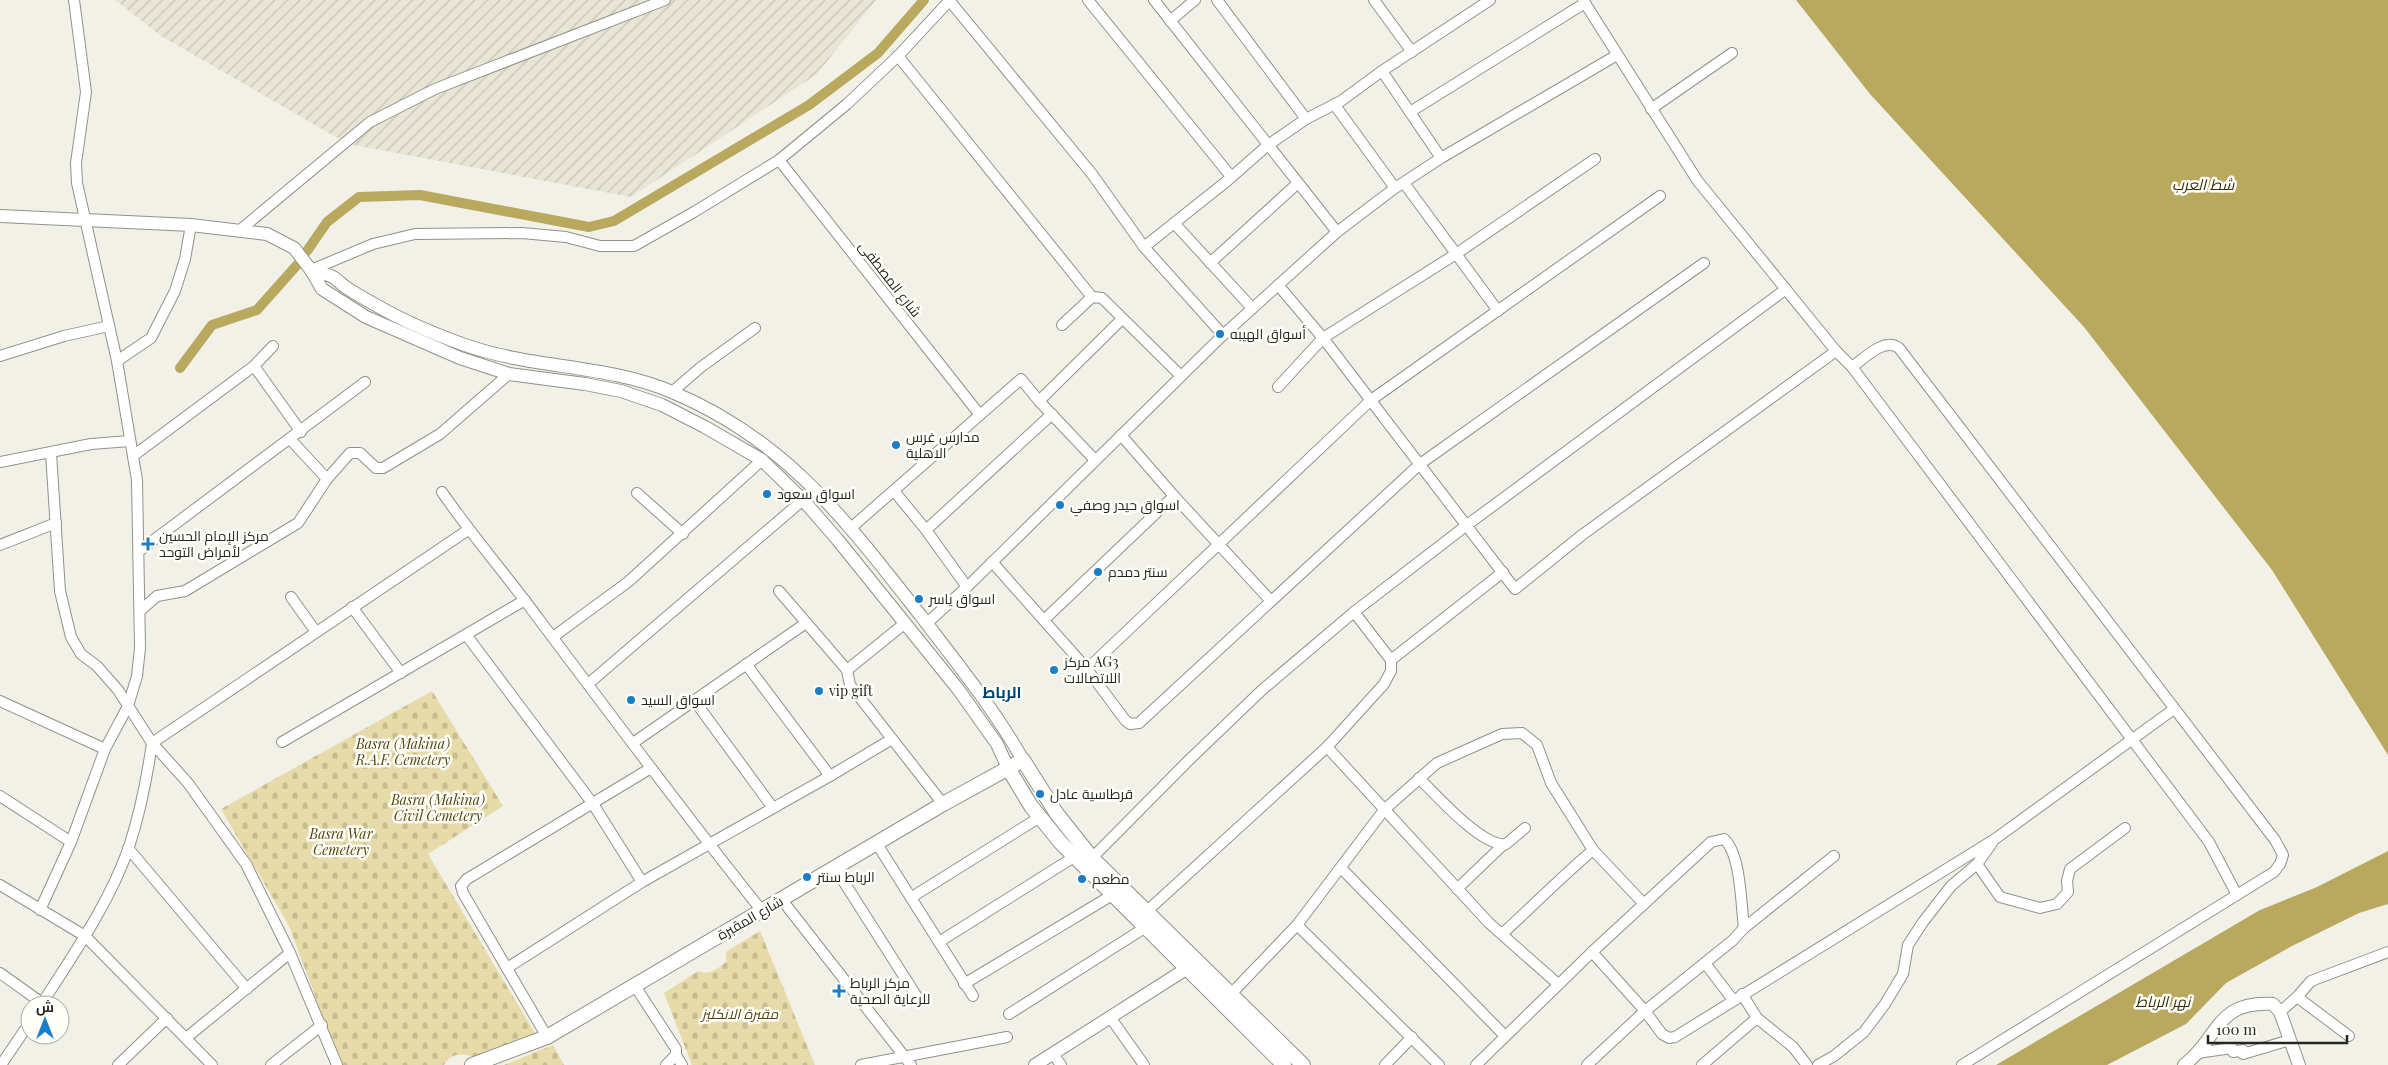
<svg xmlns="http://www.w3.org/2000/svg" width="2388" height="1065" viewBox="0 0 2388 1065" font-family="'Playfair Display',Cairo,serif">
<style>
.industrial{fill:url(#industrial-furrows)}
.cemetery{fill:url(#cemetery-stones)}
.water{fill:#b9a95f}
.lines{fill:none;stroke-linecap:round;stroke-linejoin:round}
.canal{stroke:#b9a95f;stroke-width:10}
.minor-casing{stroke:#929189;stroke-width:12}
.tertiary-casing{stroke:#929189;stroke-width:14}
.secondary-casing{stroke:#929189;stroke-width:16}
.minor{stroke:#fff;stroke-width:10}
.tertiary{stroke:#fff;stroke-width:12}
.secondary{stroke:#fff;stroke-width:14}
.poi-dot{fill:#1a7dc8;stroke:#fffef9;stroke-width:2}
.labels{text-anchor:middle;stroke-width:5;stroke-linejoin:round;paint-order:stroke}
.street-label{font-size:14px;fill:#262623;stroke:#fffef9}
.poi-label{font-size:14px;fill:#262623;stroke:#fffef9;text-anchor:start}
.park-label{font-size:14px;font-style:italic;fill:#53480c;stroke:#fffef9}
.water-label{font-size:15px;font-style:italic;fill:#352e0d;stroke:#fffef9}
.quarter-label{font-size:16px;font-weight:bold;fill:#004271;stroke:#fffef9}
</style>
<defs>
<pattern id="industrial-furrows" width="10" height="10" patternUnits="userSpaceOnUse" patternTransform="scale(1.25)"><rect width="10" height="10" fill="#e8e5d5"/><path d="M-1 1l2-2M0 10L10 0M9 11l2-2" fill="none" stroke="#c7c4b7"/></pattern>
<pattern id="cemetery-stones" width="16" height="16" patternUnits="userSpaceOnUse" patternTransform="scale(1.25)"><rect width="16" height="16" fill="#e7dca9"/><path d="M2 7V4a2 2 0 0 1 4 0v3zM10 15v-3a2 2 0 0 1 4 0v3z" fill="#c6bd91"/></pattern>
</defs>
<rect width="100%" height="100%" fill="#f2f1e8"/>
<!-- industrial -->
<path class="industrial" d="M 115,0 L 876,0 L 817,74 L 631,197 L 348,144 L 161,36 Z"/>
<!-- cemetery -->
<g class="cemetery">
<path d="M 432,691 L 503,806 L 428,854 L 536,1035 L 477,1058 C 465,1053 451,1052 444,1065 L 341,1065 L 289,926 L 221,809 Z"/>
<path d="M 760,931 L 815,1065 L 692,1065 L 664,993 L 698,971 C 709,976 717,969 726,962 L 726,952 Z"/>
<path d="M 553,1045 L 564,1065 L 504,1065 Z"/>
</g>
<!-- water -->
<g class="water">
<path d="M 1796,0 L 2388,0 L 2388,755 L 2272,570 L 2084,327 L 1870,94 Z"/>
<path d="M 2388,851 L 2388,904 L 2359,913 L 2292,946 L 2226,983 L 2186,1024 L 2107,1065 L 1996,1065 L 2260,910 L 2317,887 Z"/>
</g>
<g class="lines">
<!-- canal -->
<g class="canal">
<path d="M 307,251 L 327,222 L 359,197 L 420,195 L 589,227 L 614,221 L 809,105 L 878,53 L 924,0"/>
<path d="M 180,368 L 212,325 L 257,310 L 297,265"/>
</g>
<defs>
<g id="minor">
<path d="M 949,0 L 1092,174 L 1144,247 L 1223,335"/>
<path d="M 1088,0 L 1229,174 L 1230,178"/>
<path d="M 1154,0 L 1337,232"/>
<path d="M 1217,0 L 1306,119"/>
<path d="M 1374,0 L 1412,52"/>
<path d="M 1583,0 L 1697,180 L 1836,351 L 1852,367 L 2209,842 L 2237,895"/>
<path d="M 1170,21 L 1195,0"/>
<path d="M 898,56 L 1092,297"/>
<path d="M 1382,71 L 1441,158"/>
<path d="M 1334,104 L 1395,188"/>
<path d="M 1651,109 L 1732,53"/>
<path d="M 1410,112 L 1585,3"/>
<path d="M 779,160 L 980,415"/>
<path d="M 1404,183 L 1498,311"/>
<path d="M 1174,223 L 1252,308"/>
<path d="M 240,230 L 370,122 L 435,89 L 665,0"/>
<path d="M 1144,247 L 1227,181 L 1268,145 L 1306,119 L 1341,101 L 1382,71 L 1490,0"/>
<path d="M 1210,263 L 1298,183"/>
<path d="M 311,270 L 373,244 L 415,234 L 522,233 L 566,237 L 600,246 L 634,246 L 694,212 L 779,160 L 847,104 L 898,56 L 950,0"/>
<path d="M 1278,285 L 1323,338 L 1515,589 L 1582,535 L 1836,351"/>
<path d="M 1062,325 L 1092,297 L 1102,298 L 1181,376"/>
<path d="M 0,356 L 64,336 L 109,326"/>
<path d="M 117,361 L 151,338 L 175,291 L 185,259 L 191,225"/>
<path d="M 254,366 L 301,432"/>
<path d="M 1852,367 C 1865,358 1884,337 1899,348 L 2275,840 L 2283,855 L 2280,864 L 2274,872 L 1962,1065"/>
<path d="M 1278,387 L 1323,338 L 1456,254 L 1595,159"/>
<path d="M 672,392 L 701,367 L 755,328"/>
<path d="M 1039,401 L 1122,319"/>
<path d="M 1121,435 L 1174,496 L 1271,601"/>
<path d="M 290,439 L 327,479"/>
<path d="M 51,453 L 60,591 L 71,637 L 81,654 L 97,666 L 118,690 L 152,743 L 188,783 L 246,864 L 290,953 L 337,1065"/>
<path d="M 133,456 L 254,366 L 273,346"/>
<path d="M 0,462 L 91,444 L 130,441"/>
<path d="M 894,491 L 926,530 L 967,587"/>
<path d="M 442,492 C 473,537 509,578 541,622 C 614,719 686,816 762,911"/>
<path d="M 637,493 L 683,534"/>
<path d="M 852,527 L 1021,379 L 1039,401 L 1095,460"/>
<path d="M 926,530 L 1052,414"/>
<path d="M 0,545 L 56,523"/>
<path d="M 139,551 L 365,382"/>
<path d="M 992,562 L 1087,669 L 1125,720 L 1130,724 L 1139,723 L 1420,464 L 1704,263"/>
<path d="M 779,591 L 847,670 L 850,685 L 943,804"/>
<path d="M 291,597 L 316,632"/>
<path d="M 352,607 L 401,673"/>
<path d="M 141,610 L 157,596 L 185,591 L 298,523 L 327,479 L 350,453 L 360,453 L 376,468 L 383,468 L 440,434 L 509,374"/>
<path d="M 1045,619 L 1174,496"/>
<path d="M 926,624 L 967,587 L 1223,335 L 1337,232 L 1395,188 L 1441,158 L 1617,55"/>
<path d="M 467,636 L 593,804 L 642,882"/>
<path d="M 553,637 L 628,582 L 762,460"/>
<path d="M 1391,660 L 1503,572"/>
<path d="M 746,664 L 830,776"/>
<path d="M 1087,669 L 1371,400 L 1660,196"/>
<path d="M 847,670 L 904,624"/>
<path d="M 588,684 L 803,500"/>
<path d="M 694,700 L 773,808"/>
<path d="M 0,701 L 105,749"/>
<path d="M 282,742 L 525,600"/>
<path d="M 633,743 L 806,623"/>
<path d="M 1327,747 L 1489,923 L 1558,984"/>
<path d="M 1419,778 C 1435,794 1483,848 1506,844 L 1525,828"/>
<path d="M 0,796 L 71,842"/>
<path d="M 877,844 L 973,996"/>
<path d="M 128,848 L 247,989"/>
<path d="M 1092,858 L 1189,760 L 1262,690 L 1354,612 L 1467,525 L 1786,289"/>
<path d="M 1977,864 L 2000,897 L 2040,908 L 2057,904 L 2068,892 L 2067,881 L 2070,869 L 2125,828"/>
<path d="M 835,868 L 919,1000"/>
<path d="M 1341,868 L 1505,1036"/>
<path d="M 0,885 L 85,936 L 212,1065"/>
<path d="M 1457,889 L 1503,845"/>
<path d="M 912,897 L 1040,817"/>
<path d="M 782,900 L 911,1065"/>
<path d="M 40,910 L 71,842 L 105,749 L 128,706 L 137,676 L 140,648 L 137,480 L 117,361 L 77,183 L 76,163 L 86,92 L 74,0"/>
<path d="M 1146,912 L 1327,747 L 1384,684 L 1391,671 L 1391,660 L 1354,612"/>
<path d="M 1297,925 L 1439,1065"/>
<path d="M 1744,928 L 1834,856"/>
<path d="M 1502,934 C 1533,906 1561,877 1593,850"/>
<path d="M 939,942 L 1074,857"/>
<path d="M 1592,952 L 1645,1011 L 1662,1034 L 1669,1038 L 1675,1037 L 1995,839 L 2174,709"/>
<path d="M 1705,963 L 1733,1000"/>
<path d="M 507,968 L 642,882 L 830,776 L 892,739"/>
<path d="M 0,973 L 42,1003"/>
<path d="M 964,984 L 1114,894"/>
<path d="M 635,986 L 676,1049 L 676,1055 L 682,1065"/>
<path d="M 1742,994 L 1757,1018 L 1793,1047 L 1807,1065"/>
<path d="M 1230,995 L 1297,925 L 1384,810 L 1437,763 L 1502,734 L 1522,733 L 1537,745 L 1551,783 L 1593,850 L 1644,904"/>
<path d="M 2297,997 L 2311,981 L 2388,952"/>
<path d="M 41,1005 C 73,955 109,904 129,847 C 140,813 147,778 152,743 L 468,530"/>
<path d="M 2280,1012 L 2297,997 L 2349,1036"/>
<path d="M 1009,1014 L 1146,927"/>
<path d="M 1110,1017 L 1144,1065"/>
<path d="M 547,1037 L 463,893 L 461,886 L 467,879 L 651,768"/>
<path d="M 186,1038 L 290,953"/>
<path d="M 2197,1053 L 2232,1048 L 2233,1052 L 2243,1050 L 2243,1054 L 2290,1040"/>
<path d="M 1053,1054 L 1061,1065"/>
<path d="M 1,1065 L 30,1022"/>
<path d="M 118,1065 L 167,1018"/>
<path d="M 271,1065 L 322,1025"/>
<path d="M 666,1065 L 676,1055"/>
<path d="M 861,1065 L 1007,1037"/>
<path d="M 1385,1065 L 1412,1037"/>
<path d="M 1476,1065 L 1592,952 L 1711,842 L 1724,839 C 1741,854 1741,905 1744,928 L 1732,941 L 1645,1011 L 1587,1065"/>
<path d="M 1702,1065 L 1757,1018"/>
<path d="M 1818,1065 L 1834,1056 L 1864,1032 L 1885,1004 L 1903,974 L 1908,945 L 1923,922 L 1951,886 L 1977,864 L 1992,843"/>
</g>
<g id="tertiary">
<path d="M 0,216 L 191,225 L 267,234 L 294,248 L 311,270 L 322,289 L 366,317 L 460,358 L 509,374 L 585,384 L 621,391 L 662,405 L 705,427 L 762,460 L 803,500 L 837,539 L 958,689 L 997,744 L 1008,768"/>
<path d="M 311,270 C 318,272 327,274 333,277 C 338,280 342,285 347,288 C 356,294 365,299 374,304 C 403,321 434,334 465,345 C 533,369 606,364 672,392 C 787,440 847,522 921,616 C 957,663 994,709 1023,760"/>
<path d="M 1035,1065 L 1186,969"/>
<path d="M 2184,1065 C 2220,1038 2214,1001 2273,1004 L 2280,1012 L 2299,1065"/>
</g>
<g id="secondary">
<path d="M 1008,768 L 1031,806 L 1061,843 L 1284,1065"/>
<path d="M 472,1065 L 547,1037 L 943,804 L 1023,760 L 1057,814 L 1092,858 L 1303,1065"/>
</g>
</defs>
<!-- minor casing -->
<use href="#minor" class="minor-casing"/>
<!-- tertiary casing -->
<use href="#tertiary" class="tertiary-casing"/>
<!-- secondary casing -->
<use href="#secondary" class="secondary-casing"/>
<!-- minor -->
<use href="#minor" class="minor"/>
<!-- tertiary -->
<use href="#tertiary" class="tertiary"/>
<!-- secondary -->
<use href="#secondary" class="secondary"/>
</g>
<!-- markers -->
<g class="poi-dot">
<circle cx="1220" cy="334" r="5"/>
<circle cx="896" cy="445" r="5"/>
<circle cx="767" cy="494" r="5"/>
<circle cx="1060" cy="505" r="5"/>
<path d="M145.5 536.5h5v5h5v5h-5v5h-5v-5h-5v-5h5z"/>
<circle cx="1098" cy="572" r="5"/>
<circle cx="919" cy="599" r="5"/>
<circle cx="1054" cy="670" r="5"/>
<circle cx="819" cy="691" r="5"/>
<circle cx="631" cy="700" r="5"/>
<circle cx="1040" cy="794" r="5"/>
<circle cx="807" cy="877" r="5"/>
<circle cx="1082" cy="879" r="5"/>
<path d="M836.5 983.5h5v5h5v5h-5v5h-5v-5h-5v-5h5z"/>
</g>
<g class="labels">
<!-- street labels -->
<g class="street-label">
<text transform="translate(890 279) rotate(52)" y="5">شارع المصطفى</text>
<text transform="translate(750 918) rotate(-30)" y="5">شارع المقبرة</text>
</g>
<!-- poi labels -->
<g class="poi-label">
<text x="1230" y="339">أسواق الهيبه</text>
<text x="906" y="442">مدارس غرس<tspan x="906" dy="16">الاهلية</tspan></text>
<text x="777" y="499">اسواق سعود</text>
<text x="1070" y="510">اسواق حيدر وصفي</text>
<text x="159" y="541">مركز الإمام الحسين<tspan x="159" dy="16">لأمراض التوحد</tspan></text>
<text x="1108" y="577">سنتر دمدم</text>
<text x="929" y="604">اسواق ياسر</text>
<text x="1064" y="667">مركز AG3<tspan x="1064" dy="16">اللاتصالات</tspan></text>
<text x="829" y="696">vip gift</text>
<text x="641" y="705">اسواق السيد</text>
<text x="1050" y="799">قرطاسية عادل</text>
<text x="817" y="882">الرباط سنتر</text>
<text x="1092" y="884">مطعم</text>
<text x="850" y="988">مركز الرباط<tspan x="850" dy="16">للرعاية الصحية</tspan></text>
</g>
<!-- park labels -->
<g class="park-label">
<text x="403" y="749">Basra (Makina)<tspan x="403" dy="16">R.A.F. Cemetery</tspan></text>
<text x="438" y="805">Basra (Makina)<tspan x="438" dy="16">Civil Cemetery</tspan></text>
<text x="341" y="839">Basra War<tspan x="341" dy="16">Cemetery</tspan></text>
<text x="740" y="1019">مقبرة الانكليز</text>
</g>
<!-- water labels -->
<g class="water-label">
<text x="2203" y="190">شط العرب</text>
<text x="2163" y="1007">نهر الرباط</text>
</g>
<!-- quarter labels -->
<g class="quarter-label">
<text x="1002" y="698">الرباط</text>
</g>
</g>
<!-- north arrow -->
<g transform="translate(45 1020)"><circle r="24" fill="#fffef9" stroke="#a8a8a3"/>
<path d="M0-4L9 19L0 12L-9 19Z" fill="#1a7dc8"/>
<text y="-8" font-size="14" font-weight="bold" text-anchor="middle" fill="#262623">ش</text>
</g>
<!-- scale -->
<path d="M2208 1035v8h139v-8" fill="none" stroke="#262623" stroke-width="2.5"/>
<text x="2216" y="1035" font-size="15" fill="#262623" stroke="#fffef9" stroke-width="4" paint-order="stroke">100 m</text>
</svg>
